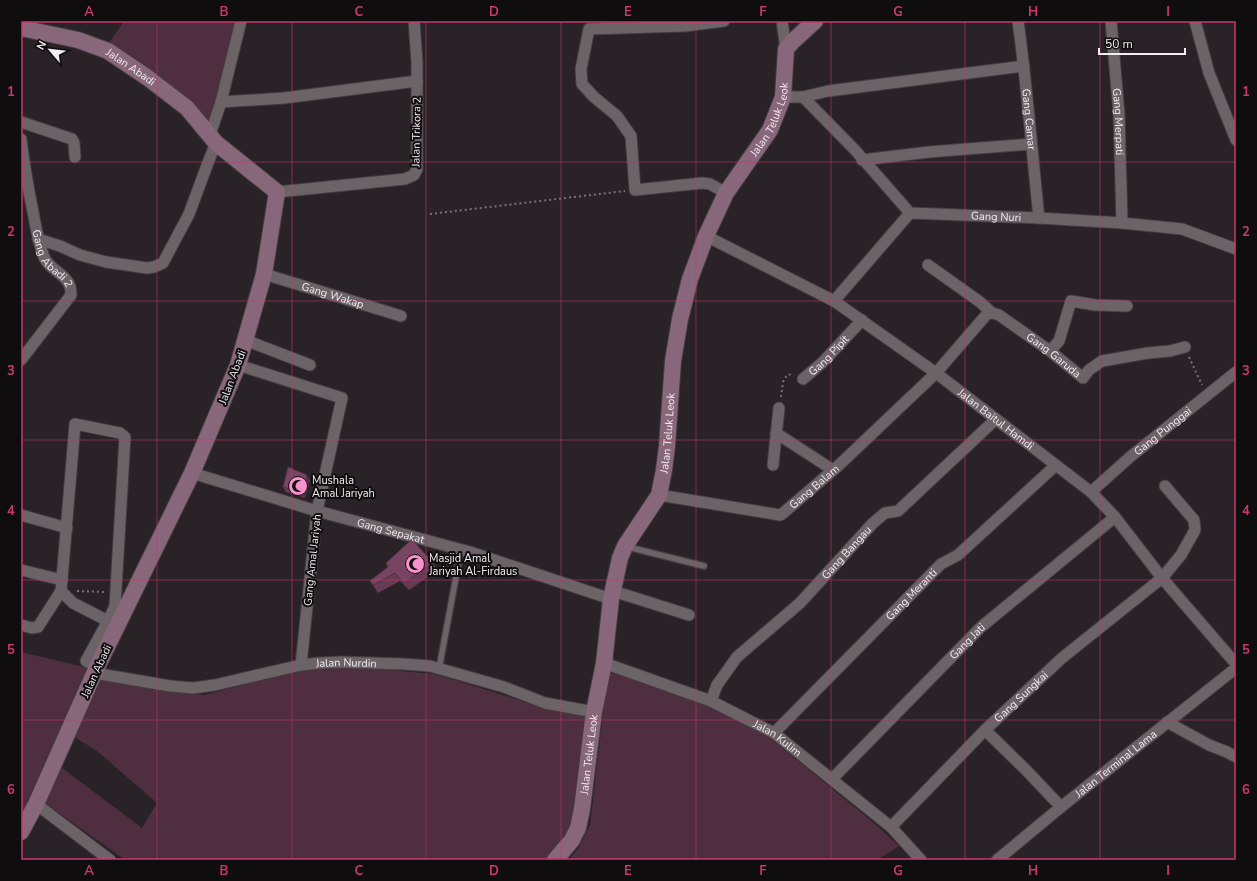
<svg xmlns="http://www.w3.org/2000/svg" width="1257" height="881" viewBox="0 0 1257 881" font-family="'Nunito Sans',sans-serif">
<style>
.green{fill:#4f2e40}
.lines{fill:none;stroke-linecap:round;stroke-linejoin:round}
.lane-casing{stroke:#433d40;stroke-width:8}
.street-casing{stroke:#433d40;stroke-width:13}
.secondary-casing{stroke:#433d40;stroke-width:18}
.path{stroke:#797376;stroke-width:2;stroke-dasharray:2 3;stroke-linecap:butt}
.lane{stroke:#6c6367;stroke-width:5.5}
.street{stroke:#6c6367;stroke-width:11}
.secondary{stroke:#89677a;stroke-width:16}
.wall{fill:#663b53}
.shaded-wall{fill:#533044}
.building{fill:#774561;stroke:#533044}
.grid{fill:none;stroke:#c93871;stroke-width:1;stroke-opacity:0.55}
.labels{text-anchor:middle;stroke-width:4;stroke-linejoin:round;paint-order:stroke}
.street-label{font-size:11px;fill:#f2edef;stroke:#100d0e}
.poi-label{font-size:11px;fill:#f2edef;stroke:#100d0e;text-anchor:start}
.neatline{fill:none;stroke:#c93871;stroke-width:1.5}
.grid-label{font-size:13px;text-anchor:middle;font-weight:bold;fill:#c93871}
</style>
<rect width="100%" height="100%" fill="#292226"/>
<!-- green -->
<g class="green">
<path d="M 124,21 L 237,21 L 209,128 L 109,43 Z"/>
<path d="M 21,652 L 88,668 L 21,815 Z"/>
<path d="M 324,667 L 378,669 L 435,674 L 554,711 L 586,716 L 574,816 L 567,837 L 549,860 L 123,860 L 124,859 L 42,801 L 58,765 L 142,828 L 157,803 L 97,751 L 71,735 L 94,687 L 101,680 L 118,681 L 204,695 L 290,673 Z"/>
<path d="M 608,672 L 640,680 L 705,704 L 730,715 L 765,734 L 874,823 L 899,846 L 877,860 L 568,860 L 578,849 L 590,825 Z"/>
</g>
<g class="lines">
<defs>
<g id="lane">
<path d="M 628,547 L 704,566"/>
<path d="M 439,669 L 461,550"/>
</g>
<g id="street">
<path d="M 724,21 L 685,26 L 589,29 L 581,69 L 582,84 L 594,97 L 617,116 L 631,136 L 635,190 L 702,183 L 710,184 L 726,193"/>
<path d="M 782,21 L 786,49"/>
<path id="s1" d="M 1018,21 C 1027,86 1032,152 1039,218"/>
<path id="s2" d="M 1111,21 L 1119,114 L 1122,223"/>
<path d="M 1195,21 L 1209,73 L 1236,140"/>
<path d="M 783,97 L 803,97 L 828,91 L 1024,66"/>
<path id="s3" d="M 803,97 L 855,150 L 910,213 L 1039,218 L 1122,223 L 1182,229 L 1236,249"/>
<path d="M 221,102 L 284,98 L 417,81"/>
<path d="M 21,122 L 72,139 L 74,143 L 75,157"/>
<path d="M 210,135 L 221,102 L 241,21"/>
<path id="s4" d="M 21,139 C 24,163 28,188 33,212 C 36,227 38,242 44,257 C 50,272 72,274 71,295 L 21,360"/>
<path d="M 862,160 L 929,152 L 1031,144"/>
<path d="M 277,192 L 405,179 L 414,175 L 417,169 L 417,62 L 414,21"/>
<path id="s5" d="M 706,236 L 834,301 L 936,373 L 1091,492 L 1115,517 L 1162,578 L 1236,664"/>
<path d="M 38,239 L 60,246 L 80,255 L 106,262 L 147,268 L 154,267 L 163,263 L 189,214 L 209,160 L 216,143"/>
<path d="M 928,265 L 980,302 L 992,313"/>
<path id="s6" d="M 264,274 L 401,316"/>
<path d="M 834,301 L 910,213"/>
<path d="M 245,340 L 310,365"/>
<path d="M 1050,351 L 1059,341 L 1071,301 L 1095,305 L 1127,306"/>
<path d="M 238,365 L 342,398 L 317,511 L 301,665"/>
<path id="s7" d="M 803,379 L 823,362 L 862,320"/>
<path d="M 776,433 L 833,470"/>
<path d="M 773,465 L 779,408"/>
<path id="s8" d="M 192,473 L 317,511 L 470,552 L 611,599"/>
<path id="s9" d="M 1091,492 L 1130,457 L 1236,372"/>
<path id="s10" d="M 659,495 L 780,515 L 782,514 L 838,466 L 936,373 L 987,314 L 992,313 L 999,315 L 1050,351 L 1083,378 L 1089,370 L 1102,361 L 1148,353 L 1170,351 L 1185,347"/>
<path d="M 21,515 L 67,528"/>
<path d="M 21,570 L 62,580"/>
<path d="M 61,591 L 73,603 L 108,621 L 115,621"/>
<path d="M 613,591 L 689,615"/>
<path d="M 21,625 L 32,628 L 38,627 L 61,591 L 75,424 L 120,433 L 125,437 L 115,606 L 108,621 L 86,661 L 97,667"/>
<path id="s11" d="M 604,663 L 711,701 L 774,733 L 891,827 L 921,860"/>
<path id="s12" d="M 94,673 L 170,686 L 193,688 L 215,685 L 301,665 L 319,663 L 341,662 L 404,664 L 430,666 L 504,687 L 545,703 L 594,712"/>
<path id="s13" d="M 711,701 L 717,685 L 737,657 L 800,603 L 873,523 L 885,513 L 898,511 L 996,419"/>
<path d="M 1167,722 L 1209,745 L 1227,752 L 1236,757"/>
<path d="M 985,730 L 1026,770 L 1061,807"/>
<path id="s14" d="M 774,733 L 941,564 L 958,555 L 1055,466"/>
<path id="s15" d="M 832,779 L 981,627 L 1115,517"/>
<path d="M 36,804 L 110,860"/>
<path id="s16" d="M 891,827 L 985,730 L 1062,658 L 1162,578 L 1181,555 L 1195,530 L 1194,520 L 1165,486"/>
<path id="s17" d="M 997,860 L 1061,807 L 1236,668"/>
</g>
<g id="secondary">
<path id="s18" d="M 21,28 L 78,40 L 108,51 L 148,78 L 187,108 L 216,143 L 277,192 L 264,274 L 238,365 L 192,473 L 97,667 L 36,804 L 21,832"/>
<path id="s19" d="M 555,860 L 572,840 L 578,828 L 582,809 L 594,712 L 604,663 L 611,599 L 620,558 L 625,546 L 659,495 L 664,470 L 667,446 L 673,361 L 680,319 L 690,279 L 706,236 L 726,193 L 770,130 L 783,97 L 786,49 L 793,41 L 815,21"/>
</g>
</defs>
<!-- lane casing -->
<use href="#lane" class="lane-casing"/>
<!-- street casing -->
<use href="#street" class="street-casing"/>
<!-- secondary casing -->
<use href="#secondary" class="secondary-casing"/>
<!-- path -->
<g class="path">
<path d="M 430,214 L 625,191"/>
<path d="M 1189,357 L 1202,385"/>
<path d="M 781,397 L 783,382 L 787,375 L 793,374"/>
<path d="M 77,591 L 105,592"/>
</g>
<!-- lane -->
<use href="#lane" class="lane"/>
<!-- street -->
<use href="#street" class="street"/>
<!-- secondary -->
<use href="#secondary" class="secondary"/>
</g>
<!-- wall -->
<g class="wall">
<path d="M 310,480 L 305,498 L 286,492 L 283,487 Z"/>
<path d="M 433,563 L 438,570 L 409,590 L 400,581 L 378,593 L 370,581 L 388,567 Z"/>
</g>
<!-- shaded-wall -->
<path class="shaded-wall" d="M 307,475 L 310,480 L 305,498 L 301,493 Z"/>
<!-- building -->
<g class="building">
<path d="M 288,467 L 307,475 L 301,493 L 283,487 Z"/>
<path d="M 412,539 L 433,563 L 404,583 L 395,573 L 373,585 L 370,581 L 388,567 L 386,563 Z"/>
</g>
<!-- grid -->
<path class="grid" d="M 157,21 L 157,860M 292,21 L 292,860M 426,21 L 426,860M 561,21 L 561,860M 696,21 L 696,860M 831,21 L 831,860M 965,21 L 965,860M 1100,21 L 1100,860M 21,162 L 1236,162M 21,301 L 1236,301M 21,440 L 1236,440M 21,580 L 1236,580M 21,720 L 1236,720"/>
<!-- icons -->
<defs>
<symbol id="mosque-disc" viewBox="-11 -11 22 22"><circle r="9.5" fill="#f890cb" stroke="#100d0e"/><path d="M3.5-4.9A6 6 0 1 0 3.5 4.9A5 5 0 1 1 3.5-4.9Z" fill="#111"/></symbol>
</defs>
<g fill-rule="evenodd">
<use href="#mosque-disc" x="287" y="475" width="22" height="22"/>
<use href="#mosque-disc" x="404" y="553" width="22" height="22"/>
</g>
<g class="labels">
<!-- street labels -->
<g class="street-label">
<text dy="4" stroke="none"><textPath href="#s18" startOffset="118">Jalan Abadi</textPath></text>
<text dy="4" stroke="none"><textPath href="#s19" startOffset="786">Jalan Teluk Leok</textPath></text>
<text dy="4" stroke="none"><textPath href="#s1" startOffset="99">Gang Camar</textPath></text>
<text dy="4" stroke="none"><textPath href="#s2" startOffset="101">Gang Merpati</textPath></text>
<text transform="translate(416 132) rotate(-89)" y="4">Jalan Trikora 2</text>
<text dy="4" stroke="none"><textPath href="#s3" startOffset="244">Gang Nuri</textPath></text>
<text dy="4" stroke="none"><textPath href="#s4" startOffset="126">Gang Abadi 2</textPath></text>
<text dy="4" stroke="none"><textPath href="#s6" startOffset="72">Gang Wakap</textPath></text>
<text dy="4" stroke="none"><textPath href="#s7" startOffset="35">Gang Pipit</textPath></text>
<text dy="4" stroke="none"><textPath href="#s10" startOffset="492">Gang Garuda</textPath></text>
<text transform="translate(232 377) rotate(-69)" y="4">Jalan Abadi</text>
<text dy="4" stroke="none"><textPath href="#s5" startOffset="344">Jalan Baitul Hamdi</textPath></text>
<text dy="4" stroke="none"><textPath href="#s9" startOffset="94">Gang Punggai</textPath></text>
<text dy="4" stroke="none"><textPath href="#s19" startOffset="450">Jalan Teluk Leok</textPath></text>
<text dy="4" stroke="none"><textPath href="#s10" startOffset="167">Gang Balam</textPath></text>
<text dy="4" stroke="none"><textPath href="#s8" startOffset="207">Gang Sepakat</textPath></text>
<text dy="4" stroke="none"><textPath href="#s13" startOffset="203">Gang Bangau</textPath></text>
<text transform="translate(312 560) rotate(-84)" y="4">Gang Amal Jariyah</text>
<text dy="4" stroke="none"><textPath href="#s14" startOffset="195">Gang Meranti</textPath></text>
<text dy="4" stroke="none"><textPath href="#s15" startOffset="193">Gang Jati</textPath></text>
<text dy="4" stroke="none"><textPath href="#s12" startOffset="256">Jalan Nurdin</textPath></text>
<text transform="translate(96 671) rotate(-65)" y="4">Jalan Abadi</text>
<text dy="4" stroke="none"><textPath href="#s16" startOffset="184">Gang Sungkai</textPath></text>
<text dy="4" stroke="none"><textPath href="#s11" startOffset="190">Jalan Kulim</textPath></text>
<text dy="4" stroke="none"><textPath href="#s19" startOffset="114">Jalan Teluk Leok</textPath></text>
<text dy="4" stroke="none"><textPath href="#s17" startOffset="153">Jalan Terminal Lama</textPath></text>
</g>
<!-- poi labels -->
<g class="poi-label">
<text x="312" y="484">Mushala<tspan x="312" dy="13">Amal Jariyah</tspan></text>
<text x="429" y="562">Masjid Amal<tspan x="429" dy="13">Jariyah Al-Firdaus</tspan></text>
</g>
</g>
<!-- border -->
<rect width="1257" height="881" fill="none" stroke="#100d0e" stroke-width="44"/>
<!-- north arrow -->
<g transform="translate(50 50) rotate(298)" stroke="#100d0e" stroke-width="3" paint-order="stroke">
<path d="M0-3L7 15L0 10L-7 15Z" fill="#f2edef"/>
<text y="-6" font-size="11" font-weight="bold" text-anchor="middle" fill="#f2edef">N</text>
</g>
<!-- scale -->
<path d="M1099 48v6h86v-6" fill="none" stroke="#f2edef" stroke-width="2"/>
<text x="1105" y="48" font-size="12" fill="#f2edef" stroke="#100d0e" stroke-width="3" paint-order="stroke">50 m</text>
<rect x="22" y="22" width="1213" height="837" class="neatline"/>
<g class="grid-label">
<text x="89" y="16">A</text>
<text x="224" y="16">B</text>
<text x="359" y="16">C</text>
<text x="494" y="16">D</text>
<text x="628" y="16">E</text>
<text x="763" y="16">F</text>
<text x="898" y="16">G</text>
<text x="1033" y="16">H</text>
<text x="1168" y="16">I</text>
<text x="11" y="96">1</text>
<text x="1246" y="96">1</text>
<text x="11" y="236">2</text>
<text x="1246" y="236">2</text>
<text x="11" y="375">3</text>
<text x="1246" y="375">3</text>
<text x="11" y="515">4</text>
<text x="1246" y="515">4</text>
<text x="11" y="654">5</text>
<text x="1246" y="654">5</text>
<text x="11" y="794">6</text>
<text x="1246" y="794">6</text>
<text x="89" y="875">A</text>
<text x="224" y="875">B</text>
<text x="359" y="875">C</text>
<text x="494" y="875">D</text>
<text x="628" y="875">E</text>
<text x="763" y="875">F</text>
<text x="898" y="875">G</text>
<text x="1033" y="875">H</text>
<text x="1168" y="875">I</text>
</g>
</svg>
